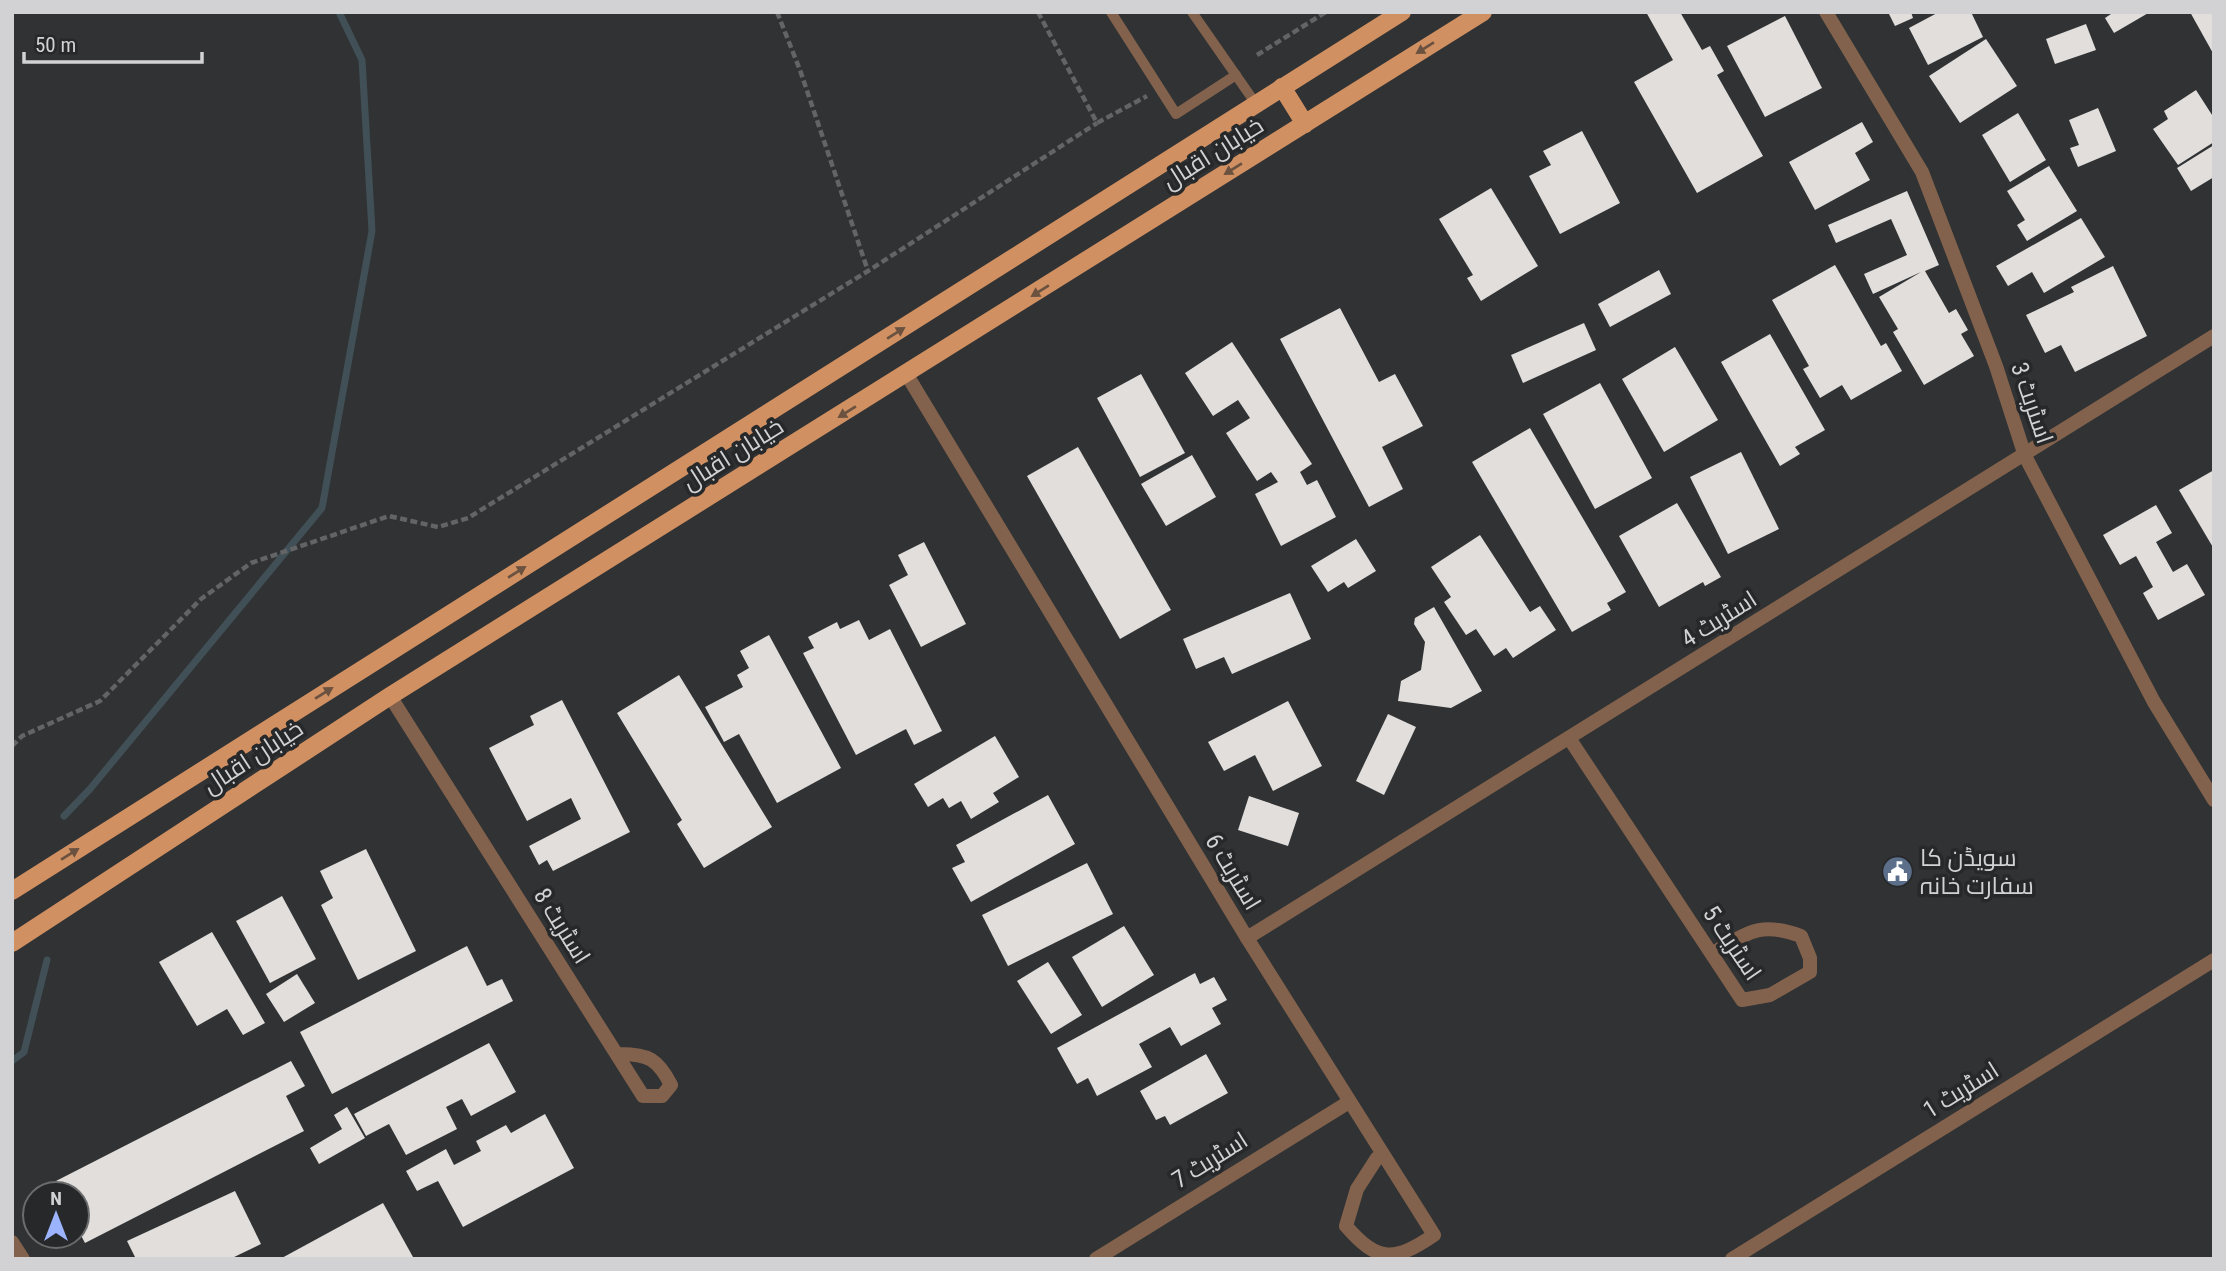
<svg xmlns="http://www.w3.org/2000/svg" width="2226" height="1271" viewBox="0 0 2226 1271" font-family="'Roboto Condensed',Cairo,sans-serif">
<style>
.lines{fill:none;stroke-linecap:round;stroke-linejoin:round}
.stream{stroke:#415057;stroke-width:7}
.building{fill:#e1dedc}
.path{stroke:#636466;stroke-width:4.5;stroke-dasharray:7 3.5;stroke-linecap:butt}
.service{stroke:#82624c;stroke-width:10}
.minor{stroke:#82624c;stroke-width:14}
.tertiary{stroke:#82624c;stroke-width:14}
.primary{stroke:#d19061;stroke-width:18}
.oneway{fill:#6b5240}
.labels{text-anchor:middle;stroke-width:7;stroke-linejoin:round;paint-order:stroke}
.street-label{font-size:24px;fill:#d2d2d4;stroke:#27282a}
.poi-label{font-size:24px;fill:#d2d2d4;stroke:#27282a;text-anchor:start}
</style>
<rect width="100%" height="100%" fill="#303234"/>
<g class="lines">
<!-- stream -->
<g class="stream">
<path d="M 64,816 L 90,789 L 322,508 L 372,231 L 362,60 L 339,12"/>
<path d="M 12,1061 L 24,1052 L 47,960"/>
</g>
</g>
<!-- building -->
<g class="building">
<path d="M 1646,12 L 1680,12 L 1702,50 L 1710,46 L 1724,71 L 1717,75 L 1763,156 L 1697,193 L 1634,82 L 1673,60 Z"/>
<path d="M 1888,12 L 1911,12 L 1913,18 L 1895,26 Z"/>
<path d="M 1939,12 L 1971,12 L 1983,37 L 1928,65 L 1909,28 Z"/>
<path d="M 2114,12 L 2150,12 L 2114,33 L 2105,18 Z"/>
<path d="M 2190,12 L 2214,12 L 2214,55 Z"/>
<path d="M 1785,16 L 1822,88 L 1765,117 L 1727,46 Z"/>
<path d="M 2086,24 L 2096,50 L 2055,64 L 2046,39 Z"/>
<path d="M 1986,39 L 2017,86 L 1960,123 L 1929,76 Z"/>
<path d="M 2196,90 L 2214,118 L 2214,142 L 2178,165 L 2153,129 L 2168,119 L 2164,111 Z"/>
<path d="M 2098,108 L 2116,151 L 2078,167 L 2070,148 L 2079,145 L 2069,120 Z"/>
<path d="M 2018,113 L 2046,160 L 2010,182 L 1982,135 Z"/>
<path d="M 1862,122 L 1873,142 L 1855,153 L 1870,180 L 1815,210 L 1789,162 Z"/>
<path d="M 1582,131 L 1620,203 L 1560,234 L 1529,176 L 1551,165 L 1543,151 Z"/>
<path d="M 2214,145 L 2214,177 L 2191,191 L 2177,168 Z"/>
<path d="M 2049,166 L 2077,211 L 2027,241 L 2017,225 L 2025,220 L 2007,191 Z"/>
<path d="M 1491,188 L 1538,266 L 1481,301 L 1467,278 L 1473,275 L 1439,219 Z"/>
<path d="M 1907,191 L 1939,265 L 1925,271 L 1949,313 L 1956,309 L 1968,330 L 1961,334 L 1974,356 L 1924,385 L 1893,332 L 1898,329 L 1879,297 L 1921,272 L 1873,294 L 1864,274 L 1907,255 L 1891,219 L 1836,243 L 1828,225 Z"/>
<path d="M 2081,218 L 2105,257 L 2044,293 L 2032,272 L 2008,286 L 1996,266 Z"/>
<path d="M 1835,265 L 1881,346 L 1886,343 L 1902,371 L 1851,400 L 1842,385 L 1820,398 L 1803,369 L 1809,366 L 1772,300 Z"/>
<path d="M 2113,266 L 2147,336 L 2075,372 L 2061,345 L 2045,353 L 2026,315 L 2074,292 L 2071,287 Z"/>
<path d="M 1659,270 L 1671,294 L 1610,327 L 1598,304 Z"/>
<path d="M 1340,308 L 1379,382 L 1395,374 L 1423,426 L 1382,447 L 1403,489 L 1369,507 L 1280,339 Z"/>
<path d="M 1584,323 L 1596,350 L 1523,383 L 1511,355 Z"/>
<path d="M 1770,334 L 1825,430 L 1795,447 L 1800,454 L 1780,466 L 1721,362 Z"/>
<path d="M 1232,342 L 1312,464 L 1300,472 L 1307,485 L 1317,480 L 1336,517 L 1281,546 L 1255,494 L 1278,482 L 1271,472 L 1257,481 L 1226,433 L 1250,418 L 1238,400 L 1213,416 L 1185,373 Z"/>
<path d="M 1675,347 L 1718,420 L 1664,452 L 1622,379 Z"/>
<path d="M 1141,374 L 1185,453 L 1140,477 L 1097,398 Z"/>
<path d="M 1600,383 L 1652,478 L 1595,509 L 1543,414 Z"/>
<path d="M 1530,428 L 1626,592 L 1607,603 L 1611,610 L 1572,632 L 1472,462 Z"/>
<path d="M 1078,447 L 1171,610 L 1120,639 L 1027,476 Z"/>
<path d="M 1741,452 L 1779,529 L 1728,554 L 1690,477 Z"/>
<path d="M 1192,455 L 1216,497 L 1166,526 L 1141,484 Z"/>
<path d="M 2214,470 L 2214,549 L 2179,490 Z"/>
<path d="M 1677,503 L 1721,577 L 1705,586 L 1703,582 L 1659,607 L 1619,536 Z"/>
<path d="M 2156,505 L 2172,533 L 2156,542 L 2173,572 L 2187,564 L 2205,595 L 2158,620 L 2143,593 L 2153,587 L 2136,556 L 2120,565 L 2103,535 Z"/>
<path d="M 1480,535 L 1530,612 L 1540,606 L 1556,630 L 1513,658 L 1506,648 L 1494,656 L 1476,629 L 1466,635 L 1444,602 L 1451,597 L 1431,567 Z"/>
<path d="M 1356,539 L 1376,571 L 1348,588 L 1344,582 L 1328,592 L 1311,566 Z"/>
<path d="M 924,542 L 966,624 L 921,647 L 889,585 L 908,575 L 898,555 Z"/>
<path d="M 1290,593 L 1311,639 L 1232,674 L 1224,657 L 1196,669 L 1183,639 Z"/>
<path d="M 1434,607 L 1482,691 L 1451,708 L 1398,701 L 1401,681 L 1421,670 L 1425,642 L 1414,624 L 1415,618 Z"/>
<path d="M 859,620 L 869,640 L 890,629 L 942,731 L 914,745 L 906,729 L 856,755 L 803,653 L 814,648 L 808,637 L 837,622 L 840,629 Z"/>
<path d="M 769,635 L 841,768 L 777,803 L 739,734 L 724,742 L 705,707 L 743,687 L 737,675 L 749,668 L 740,651 Z"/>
<path d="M 679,675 L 772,827 L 704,868 L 677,824 L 682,820 L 617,713 Z"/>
<path d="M 562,700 L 630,832 L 553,871 L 547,860 L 539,865 L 529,846 L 581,819 L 571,798 L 527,821 L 489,748 L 534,725 L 530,716 Z"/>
<path d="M 1288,701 L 1322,766 L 1273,791 L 1255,755 L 1224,771 L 1208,742 Z"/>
<path d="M 1388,714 L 1416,727 L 1384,795 L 1356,781 Z"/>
<path d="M 995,736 L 1019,777 L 993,793 L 999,802 L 971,819 L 961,801 L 949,808 L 943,798 L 928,807 L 914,784 Z"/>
<path d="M 1048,795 L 1075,844 L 971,902 L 952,868 L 965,862 L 956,845 Z"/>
<path d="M 1249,796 L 1299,813 L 1288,846 L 1238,830 Z"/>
<path d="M 366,849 L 416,951 L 358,980 L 321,905 L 333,898 L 320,871 Z"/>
<path d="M 1087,863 L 1113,914 L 1008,966 L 982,915 Z"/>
<path d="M 282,896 L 316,959 L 270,983 L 236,921 Z"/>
<path d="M 1124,926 L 1154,975 L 1102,1007 L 1072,957 Z"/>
<path d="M 212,932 L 265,1023 L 243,1035 L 227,1009 L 197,1026 L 159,962 Z"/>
<path d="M 467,946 L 487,986 L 502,979 L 513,1001 L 332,1094 L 300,1032 Z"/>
<path d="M 1048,962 L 1082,1015 L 1051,1034 L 1017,981 Z"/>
<path d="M 1195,973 L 1200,984 L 1214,977 L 1227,1000 L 1212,1008 L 1221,1024 L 1181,1046 L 1170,1027 L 1139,1044 L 1152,1067 L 1097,1096 L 1088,1078 L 1077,1084 L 1057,1048 Z"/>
<path d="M 297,974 L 315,1003 L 284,1022 L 266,994 Z"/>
<path d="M 489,1043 L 516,1092 L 471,1116 L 462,1099 L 446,1107 L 457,1129 L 406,1155 L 389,1124 L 366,1136 L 354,1114 Z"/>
<path d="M 1206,1054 L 1228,1093 L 1170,1125 L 1165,1116 L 1156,1120 L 1140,1091 Z"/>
<path d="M 291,1061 L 305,1086 L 286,1096 L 304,1131 L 85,1243 L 77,1228 L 77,1194 L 60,1194 L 54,1182 Z"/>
<path d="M 347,1107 L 365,1138 L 319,1164 L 310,1148 L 342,1129 L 334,1115 Z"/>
<path d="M 545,1114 L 574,1168 L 463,1227 L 438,1181 L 417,1191 L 406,1171 L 446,1149 L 454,1165 L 481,1151 L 476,1141 L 506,1125 L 511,1133 Z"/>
<path d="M 235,1191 L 261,1244 L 230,1259 L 136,1259 L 127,1241 Z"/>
<path d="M 383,1203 L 413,1257 L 280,1259 Z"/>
</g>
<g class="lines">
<!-- path -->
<g class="path">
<path d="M 777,12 L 800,70 L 868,271"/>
<path d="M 1038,12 L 1097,123 L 1147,96"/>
<path d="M 1257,55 L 1326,12"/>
<path d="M 12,746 L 22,736 L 100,701 L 201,599 L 251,563 L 389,516 L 438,527 L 468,518 L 868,271 L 1097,123"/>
</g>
<!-- service -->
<g class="service">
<path d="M 1111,12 L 1176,114 L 1236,75"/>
<path d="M 1192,12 L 1256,104"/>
</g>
<!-- minor -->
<g class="minor">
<path d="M 1826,12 L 1922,172 L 1996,366 L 2025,456 L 2154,702 L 2214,800"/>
<path d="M 907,375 L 1247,938 L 1434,1235 C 1394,1262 1378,1263 1346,1226 L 1357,1189 L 1377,1158"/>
<path d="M 390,696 L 643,1096 L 662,1096 L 671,1085 C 658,1059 648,1054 620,1054"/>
<path d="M 1569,738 L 1742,1000 L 1770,995 L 1810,972 L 1810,958 L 1801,936 C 1760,921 1749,932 1713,953"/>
<path d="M 1247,938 L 2214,336"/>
<path d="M 1096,1259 L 1349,1102"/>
<path d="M 1732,1259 L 2214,960"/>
</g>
<!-- tertiary -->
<path class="tertiary" d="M 12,1242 L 23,1259"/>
<!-- primary -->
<g class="primary">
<path d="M 1282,87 L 1305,124"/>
<path d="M 12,891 L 1402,12"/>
<path d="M 12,943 L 390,696 L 1483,12"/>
</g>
</g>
<!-- one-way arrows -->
<defs><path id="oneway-solid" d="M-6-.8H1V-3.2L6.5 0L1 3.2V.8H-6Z" transform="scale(1.75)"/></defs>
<g class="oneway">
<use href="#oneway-solid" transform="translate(1425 48) rotate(148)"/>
<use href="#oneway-solid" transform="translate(1233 169) rotate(148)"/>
<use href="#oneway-solid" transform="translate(1040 291) rotate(148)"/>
<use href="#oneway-solid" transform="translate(896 333) rotate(-32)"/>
<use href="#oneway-solid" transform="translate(847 412) rotate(148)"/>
<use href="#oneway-solid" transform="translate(517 572) rotate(-32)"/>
<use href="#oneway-solid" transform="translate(324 693) rotate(-32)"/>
<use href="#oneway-solid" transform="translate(70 854) rotate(-32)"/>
</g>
<!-- icons -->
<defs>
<symbol id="civic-disc" viewBox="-11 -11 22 22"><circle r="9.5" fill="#5c6f8a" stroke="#27282a"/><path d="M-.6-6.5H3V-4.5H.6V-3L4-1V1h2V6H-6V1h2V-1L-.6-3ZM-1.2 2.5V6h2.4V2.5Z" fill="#fff"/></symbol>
</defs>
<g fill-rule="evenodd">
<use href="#civic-disc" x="1880" y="854" width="35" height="35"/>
</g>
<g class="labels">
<!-- street labels -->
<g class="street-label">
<text transform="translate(1213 153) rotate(-32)" y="8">خیابان اقبال</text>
<text transform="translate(2032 403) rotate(71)" y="8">اسٹریٹ 3</text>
<text transform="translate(733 454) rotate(-32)" y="8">خیابان اقبال</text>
<text transform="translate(1719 619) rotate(-32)" y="8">اسٹریٹ 4</text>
<text transform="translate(253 757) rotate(-33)" y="8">خیابان اقبال</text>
<text transform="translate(1233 872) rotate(59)" y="8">اسٹریٹ 6</text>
<text transform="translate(562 926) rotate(58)" y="8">اسٹریٹ 8</text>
<text transform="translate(1732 943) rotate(56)" y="8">اسٹریٹ 5</text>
<text transform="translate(1961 1090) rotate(-32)" y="8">اسٹریٹ 1</text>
<text transform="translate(1210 1160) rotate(-32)" y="8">اسٹریٹ 7</text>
</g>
<!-- poi labels -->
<g class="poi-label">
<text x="1920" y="866">سویڈن کا<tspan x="1920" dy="28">سفارت خانہ</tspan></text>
</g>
</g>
<!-- border -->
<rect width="2226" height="1271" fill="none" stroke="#d2d2d4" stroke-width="28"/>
<!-- north arrow -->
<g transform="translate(56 1215)"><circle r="33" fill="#27282a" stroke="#6b6c6e" stroke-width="2"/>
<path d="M0-5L12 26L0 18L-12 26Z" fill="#9bb4fd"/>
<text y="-10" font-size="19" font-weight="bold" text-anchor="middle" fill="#d2d2d4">N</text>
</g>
<!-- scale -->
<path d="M24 52v10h178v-10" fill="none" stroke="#d2d2d4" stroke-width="3.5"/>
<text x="35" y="52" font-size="21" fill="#d2d2d4" stroke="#27282a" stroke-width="5" paint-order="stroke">50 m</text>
</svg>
